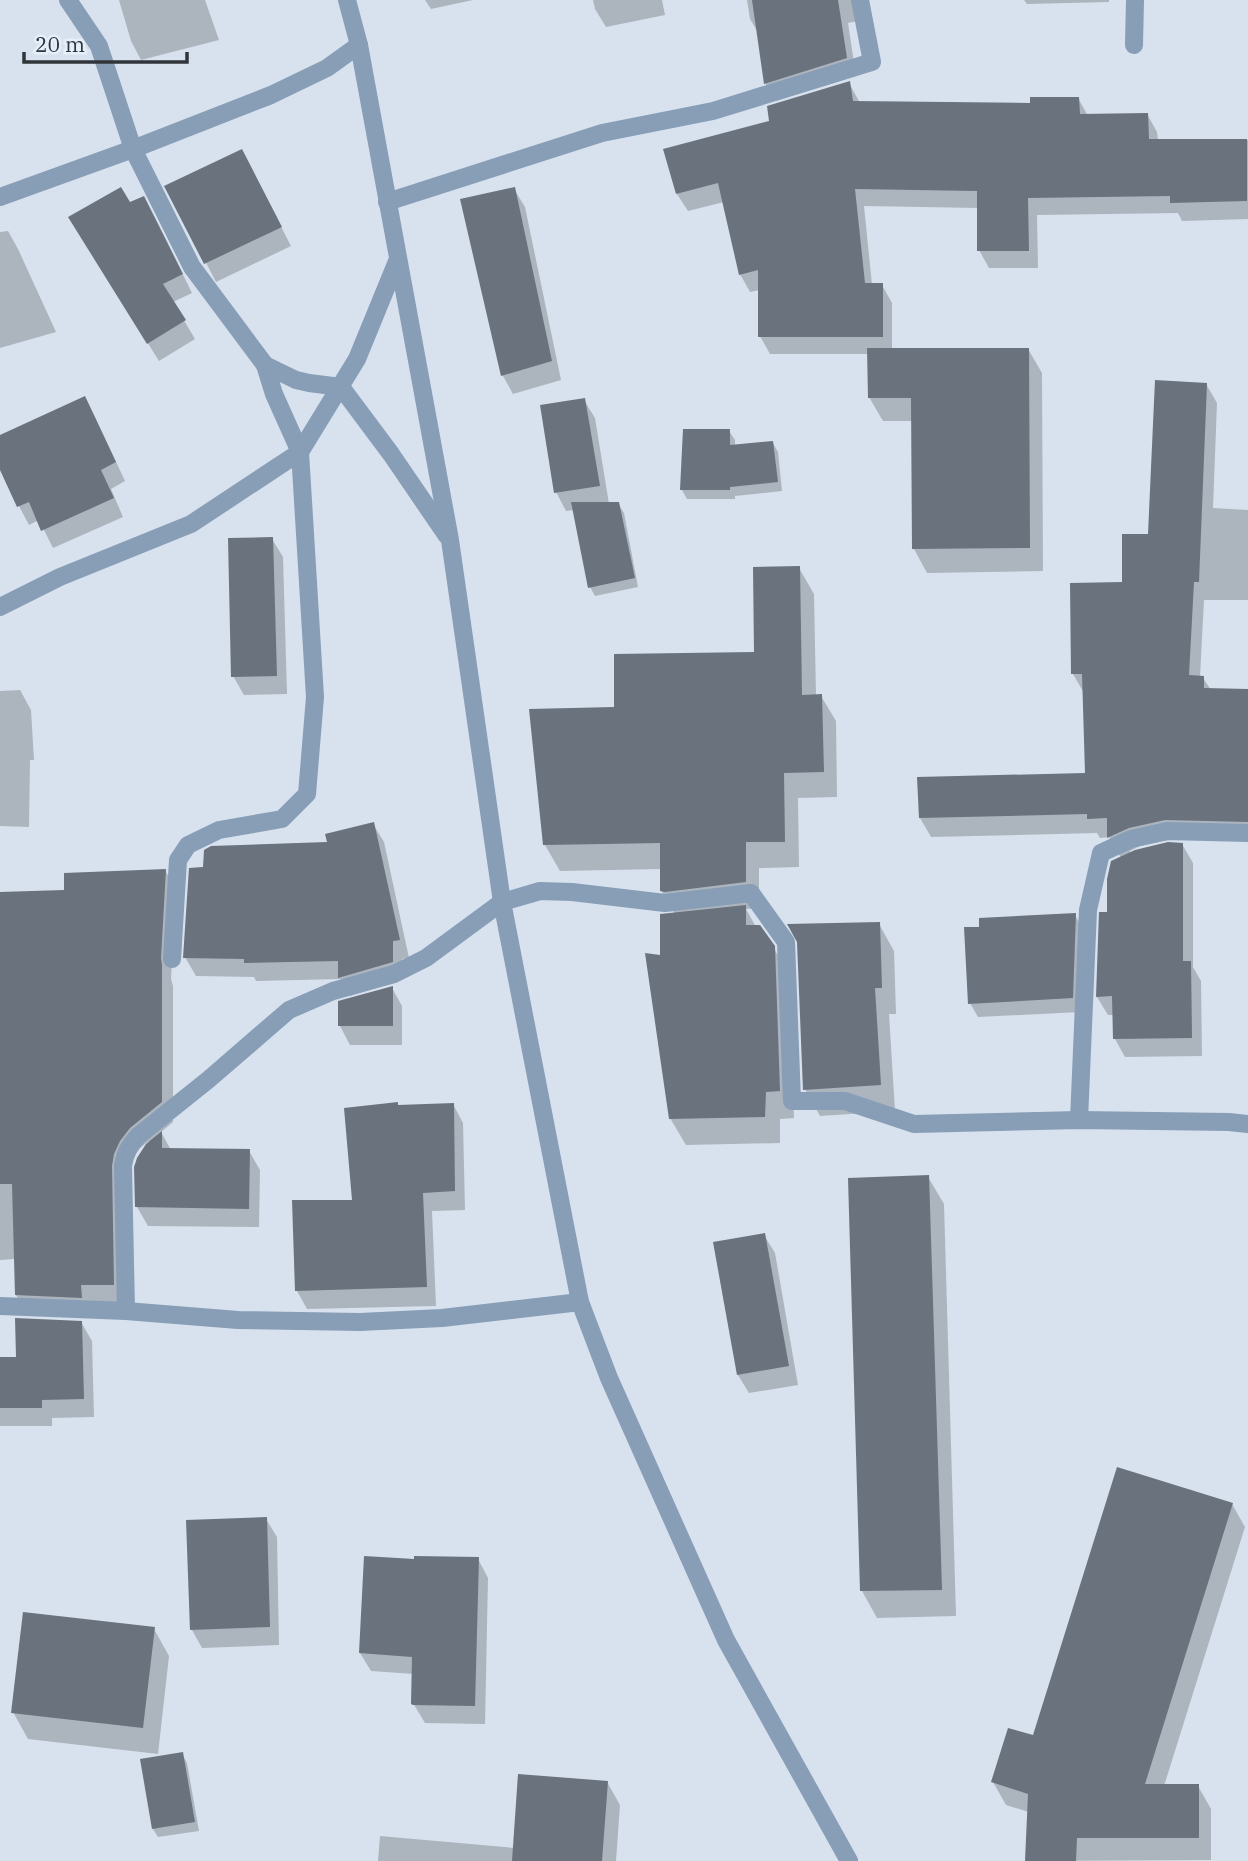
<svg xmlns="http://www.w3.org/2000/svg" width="1248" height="1861" viewBox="0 0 1248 1861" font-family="'IBM Plex Serif',serif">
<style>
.shadow{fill:#0003}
.building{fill:#69727d}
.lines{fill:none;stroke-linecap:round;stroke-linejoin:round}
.street{stroke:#889db6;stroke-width:18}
</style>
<rect width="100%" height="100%" fill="#d7e2ee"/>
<!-- shadow -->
<g class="shadow">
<path d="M 119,0 L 205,0 L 219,40 L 141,60 L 131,41 Z"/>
<path d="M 425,0 L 473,0 L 431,9 Z"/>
<path d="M 593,0 L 662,0 L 665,15 L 606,27 L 595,9 Z"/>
<path d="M 747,0 L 855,0 L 858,21 L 848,23 L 856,76 L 776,101 L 765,83 L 759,34 L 750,19 Z"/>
<path d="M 1024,0 L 1109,0 L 1109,2 L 1027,4 Z"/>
<path d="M 849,83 L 860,103 L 1032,105 L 1078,98 L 1088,116 L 1147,114 L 1157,132 L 1158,140 L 1248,140 L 1248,219 L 1182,221 L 1178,213 L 1037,215 L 1038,268 L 989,268 L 979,250 L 979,208 L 864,206 L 872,285 L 882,285 L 892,303 L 892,349 L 1028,349 L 1042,373 L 1043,571 L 927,573 L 914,549 L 913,421 L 883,421 L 869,397 L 869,354 L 770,354 L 760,336 L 760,290 L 750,292 L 740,274 L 724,202 L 688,211 L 677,194 L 770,122 Z"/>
<path d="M 252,170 L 291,246 L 216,282 L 167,187 Z"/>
<path d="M 514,189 L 525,207 L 561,380 L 513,394 L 503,376 L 462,200 Z"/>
<path d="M 129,205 L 154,216 L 192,293 L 173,302 L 195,339 L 159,361 L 81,236 Z"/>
<path d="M 8,231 L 18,249 L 56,332 L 0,348 L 0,232 Z"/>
<path d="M 1206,384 L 1217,403 L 1213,508 L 1248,510 L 1248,600 L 1204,600 L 1200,677 L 1203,678 L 1211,690 L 1248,691 L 1248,840 L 1179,838 L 1140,846 L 1130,851 L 1130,853 L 1182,844 L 1193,863 L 1193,967 L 1201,981 L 1202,1056 L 1125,1057 L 1115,1039 L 1114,1015 L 1108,1015 L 1097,997 L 1109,913 L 1121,858 L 1109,837 L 1100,838 L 1097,833 L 931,837 L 920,818 L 1087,775 L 1084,693 L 1073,674 L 1149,536 Z"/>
<path d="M 85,398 L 95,417 L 125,481 L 111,489 L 123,517 L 53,548 L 39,520 L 29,525 L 19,506 L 0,466 L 0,437 Z"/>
<path d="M 584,400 L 595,418 L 609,504 L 618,504 L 624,513 L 638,587 L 595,596 L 590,587 L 574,510 L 566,511 L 556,492 Z"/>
<path d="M 729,431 L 735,440 L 735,447 L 773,443 L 778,452 L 782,491 L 735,496 L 735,499 L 687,499 L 682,490 Z"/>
<path d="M 272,539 L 283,557 L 287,694 L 244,695 L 233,676 Z"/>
<path d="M 799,568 L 814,594 L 816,696 L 821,696 L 836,721 L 837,797 L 798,798 L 799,867 L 759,868 L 759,908 L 746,909 L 756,927 L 773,947 L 789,974 L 794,1118 L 780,1119 L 780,1143 L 686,1145 L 670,1118 L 661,957 L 675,914 L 661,890 L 661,869 L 560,871 L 545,845 L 616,709 L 756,653 Z"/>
<path d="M 20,690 L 31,710 L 34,760 L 30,760 L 29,827 L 0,826 L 0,691 Z"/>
<path d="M 373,824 L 384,842 L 409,958 L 402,959 L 402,980 L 350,996 L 341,979 L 256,981 L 254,977 L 196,976 L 185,957 L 205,869 L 329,844 Z"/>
<path d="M 165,870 L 176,890 L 171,979 L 173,986 L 173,1122 L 161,1132 L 171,1150 L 249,1151 L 260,1170 L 259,1227 L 148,1226 L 137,1207 L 149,1141 L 140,1148 L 131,1161 L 124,1304 L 28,1314 L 16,1295 L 15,1259 L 0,1260 L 0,893 L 66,892 Z"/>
<path d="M 1075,915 L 1083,929 L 1080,1012 L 978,1017 L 970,1003 L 981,929 Z"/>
<path d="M 879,924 L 894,951 L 896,1014 L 889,1014 L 895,1111 L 820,1116 L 805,1089 Z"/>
<path d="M 392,988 L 402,1006 L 402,1045 L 350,1045 L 340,1026 L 340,1003 Z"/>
<path d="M 453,1104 L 463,1123 L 465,1210 L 432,1211 L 436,1306 L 307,1309 L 297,1291 L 354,1202 L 399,1106 Z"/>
<path d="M 928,1177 L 944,1204 L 956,1616 L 877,1618 L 862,1591 L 850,1180 Z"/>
<path d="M 764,1235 L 775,1253 L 798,1385 L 749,1393 L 738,1375 Z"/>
<path d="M 81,1322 L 92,1341 L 94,1417 L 52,1418 L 52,1426 L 0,1426 L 0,1359 L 18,1359 Z"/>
<path d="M 1232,1504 L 1245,1527 L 1164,1786 L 1198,1786 L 1211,1809 L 1211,1860 L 1027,1861 L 1029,1812 L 1006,1805 L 993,1782 L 1034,1737 Z"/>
<path d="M 266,1519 L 277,1537 L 279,1645 L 202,1648 L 192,1630 Z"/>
<path d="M 478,1559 L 488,1578 L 485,1724 L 425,1723 L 413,1703 L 414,1674 L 371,1671 L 360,1653 L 416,1561 Z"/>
<path d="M 154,1629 L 169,1656 L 158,1754 L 28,1739 L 13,1712 Z"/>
<path d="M 182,1754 L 187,1763 L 199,1831 L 158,1837 L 153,1829 Z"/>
<path d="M 607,1782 L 620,1805 L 616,1861 L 378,1861 L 380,1836 L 515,1848 Z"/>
</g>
<!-- building -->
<g class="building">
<path d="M 752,0 L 838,0 L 847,58 L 764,84 Z"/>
<path d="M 850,81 L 853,101 L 1030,103 L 1030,97 L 1079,97 L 1080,114 L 1148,113 L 1149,139 L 1247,139 L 1247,201 L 1170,203 L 1170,196 L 1028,198 L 1029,251 L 977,251 L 977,191 L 855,189 L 865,283 L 883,283 L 883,337 L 758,337 L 758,270 L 739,275 L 718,183 L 676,194 L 663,149 L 769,121 L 767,106 Z"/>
<path d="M 242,149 L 282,227 L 204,264 L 164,186 Z"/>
<path d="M 121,187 L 130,202 L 144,196 L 183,274 L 163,284 L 186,320 L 147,344 L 68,217 Z"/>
<path d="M 515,187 L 552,361 L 501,376 L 460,199 Z"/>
<path d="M 867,348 L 1029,348 L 1030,548 L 912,549 L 911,398 L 868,398 Z"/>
<path d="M 1155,380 L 1207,383 L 1199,582 L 1194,582 L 1189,675 L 1204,676 L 1204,688 L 1248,689 L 1248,822 L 1165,820 L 1129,828 L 1107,838 L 1107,818 L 1087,819 L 1087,814 L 919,818 L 917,777 L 1085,773 L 1082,674 L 1071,674 L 1070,583 L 1122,582 L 1122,534 L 1148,534 Z"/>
<path d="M 85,396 L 116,462 L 101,470 L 114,498 L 41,531 L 29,502 L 17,507 L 0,470 L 0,435 Z"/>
<path d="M 585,398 L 600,486 L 554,493 L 540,405 Z"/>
<path d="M 683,429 L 730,429 L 730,445 L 773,441 L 778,482 L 730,487 L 730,490 L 680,490 Z"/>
<path d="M 571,502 L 619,502 L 635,578 L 588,588 Z"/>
<path d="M 273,537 L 277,676 L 231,677 L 228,538 Z"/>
<path d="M 800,566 L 802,695 L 822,694 L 824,772 L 784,773 L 785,842 L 746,842 L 746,882 L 665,892 L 660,891 L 660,843 L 543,845 L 529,709 L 614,707 L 614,654 L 754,652 L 753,567 Z"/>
<path d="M 374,822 L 400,940 L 393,941 L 393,962 L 338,978 L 338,961 L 244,963 L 244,959 L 183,958 L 189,868 L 203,867 L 204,850 L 211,846 L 327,842 L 325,834 Z"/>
<path d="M 1168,842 L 1183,843 L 1183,961 L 1191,961 L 1192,1038 L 1113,1039 L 1112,996 L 1096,997 L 1099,912 L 1107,912 L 1107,879 L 1111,861 L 1135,850 Z"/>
<path d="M 166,869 L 161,958 L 162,965 L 162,1102 L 130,1128 L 120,1141 L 114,1154 L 112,1166 L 114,1285 L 81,1285 L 82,1298 L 15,1295 L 12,1184 L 0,1184 L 0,892 L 64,890 L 64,873 Z"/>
<path d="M 746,905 L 746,925 L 760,925 L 775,946 L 780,1091 L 766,1092 L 765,1117 L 669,1119 L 645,953 L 660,955 L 660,914 Z"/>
<path d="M 1076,913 L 1073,998 L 968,1004 L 964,927 L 979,927 L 979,918 Z"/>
<path d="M 880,922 L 882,988 L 875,988 L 881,1085 L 803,1090 L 797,942 L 787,924 Z"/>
<path d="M 393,986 L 393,1026 L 338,1026 L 338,1001 Z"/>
<path d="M 398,1102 L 398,1105 L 454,1103 L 455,1191 L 423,1193 L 427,1287 L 295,1291 L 292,1200 L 352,1200 L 344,1108 Z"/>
<path d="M 162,1131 L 162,1148 L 250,1149 L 249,1209 L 135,1207 L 134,1167 L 137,1158 L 146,1144 Z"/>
<path d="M 929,1175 L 942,1590 L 860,1591 L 848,1178 Z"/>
<path d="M 765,1233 L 789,1366 L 737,1375 L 713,1242 Z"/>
<path d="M 15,1318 L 82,1321 L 84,1399 L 42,1400 L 42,1408 L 0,1408 L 0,1357 L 16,1357 Z"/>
<path d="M 1117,1467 L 1233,1503 L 1145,1784 L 1199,1784 L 1199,1838 L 1077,1838 L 1076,1861 L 1025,1861 L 1028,1794 L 991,1782 L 1008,1728 L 1033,1735 Z"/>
<path d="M 267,1517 L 270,1627 L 190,1630 L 186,1520 Z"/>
<path d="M 364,1556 L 414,1559 L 414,1556 L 479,1557 L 475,1706 L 413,1705 L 411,1704 L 412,1657 L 359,1653 Z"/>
<path d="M 23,1612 L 155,1627 L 143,1728 L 11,1713 Z"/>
<path d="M 183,1752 L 195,1822 L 152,1829 L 140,1759 Z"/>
<path d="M 518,1774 L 608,1781 L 602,1861 L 512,1861 Z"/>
</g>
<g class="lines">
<!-- street -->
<g class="street">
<path d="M 68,0 L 99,46 L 133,149 L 192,267 L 265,365 L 274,394 L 300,452 L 315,697 L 307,794 L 282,819 L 219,830 L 188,845 L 178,860 L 172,959"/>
<path d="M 347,0 L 359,45 L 450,540 L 502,902 L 580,1302 L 609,1378 L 726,1640 L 849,1861"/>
<path d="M 1134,45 L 1135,0"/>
<path d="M 0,197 L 133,149 L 271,95 L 327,68 L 359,45"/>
<path d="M 387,202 L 602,133 L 713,111 L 872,62 L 860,0"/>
<path d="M 265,365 L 296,380 L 309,383 L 341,387 L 391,454 L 447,536"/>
<path d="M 0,607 L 60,577 L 191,524 L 300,452 L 357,359 L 398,259"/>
<path d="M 1079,1120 L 1088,910 L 1101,853 L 1131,839 L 1167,831 L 1248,833"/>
<path d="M 0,1306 L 126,1311 L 238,1320 L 360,1322 L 442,1318 L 580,1302"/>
<path d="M 126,1311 L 123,1166 C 125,1153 129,1146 138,1136 L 208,1080 L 289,1010 L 333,991 L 394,974 L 426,958 L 502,902 L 540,891 L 572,892 L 665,903 L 751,893 L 786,942 L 792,1101 L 845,1101 L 914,1124 L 1079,1120 L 1229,1122 L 1248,1124"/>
</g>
</g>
<!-- scale -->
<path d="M24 52v10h163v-10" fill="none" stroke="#31353a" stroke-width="3.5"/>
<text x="35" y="52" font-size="21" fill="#31353a" stroke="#e5effc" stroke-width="5" paint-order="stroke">20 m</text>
</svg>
